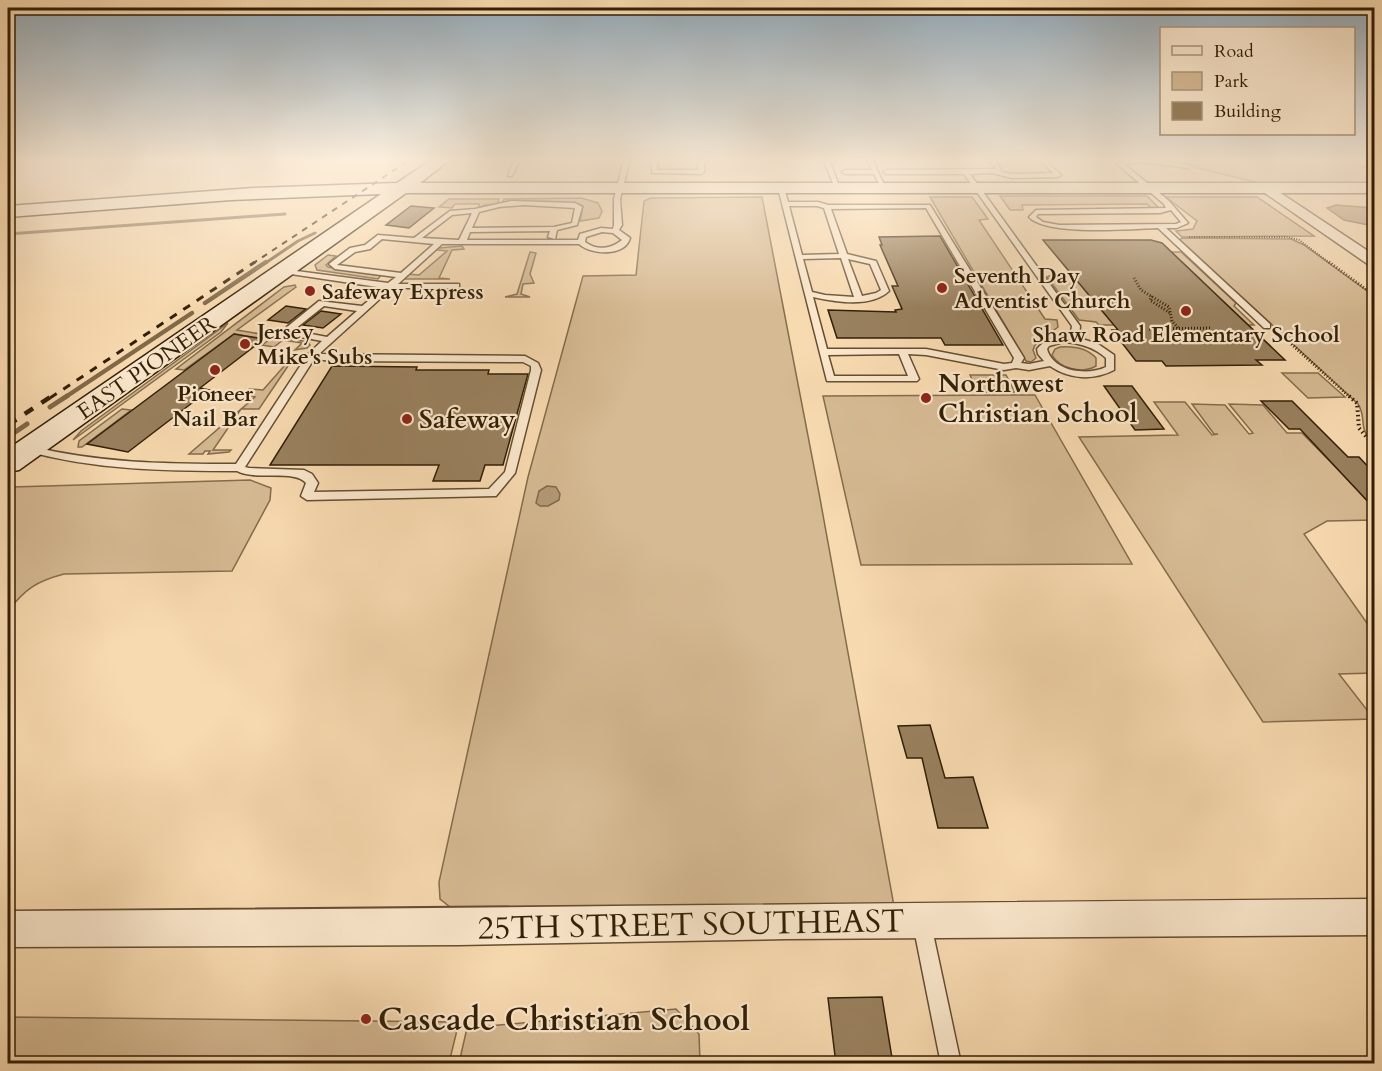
<svg xmlns="http://www.w3.org/2000/svg" width="1382" height="1071" viewBox="0 0 1382 1071" font-family="Cardo,serif">
<style>
.green{fill:#d6ba93;stroke:#846c4c;stroke-width:1.5}
.water{fill:#b59a76;stroke:#816949;stroke-width:1.5}
.lines{fill:none;stroke-linecap:round;stroke-linejoin:round}
.stream-far2{stroke:#816949;stroke-width:3}
.stream-far1{stroke:#816949;stroke-width:4.5}
.stream{stroke:#816949;stroke-width:5}
.building{fill:#99805e;stroke:#321f06;stroke-width:1.5}
.lane-casing{stroke:#644e30;stroke-width:3}
.street-casing{stroke:#644e30;stroke-width:3}
.secondary-casing{stroke:#321f06;stroke-width:3}
.path-far2{stroke:#321f06;stroke-width:2;stroke-dasharray:1 1.5;stroke-linecap:butt}
.path-far1{stroke:#321f06;stroke-width:3;stroke-dasharray:1 2;stroke-linecap:butt}
.path{stroke:#321f06;stroke-width:4;stroke-dasharray:1.5 3;stroke-linecap:butt}
.lane{fill:#fae7cc;fill-rule:evenodd}
.street{fill:#fae7cc;fill-rule:evenodd}
.secondary{fill:#fae7cc;fill-rule:evenodd}
.rail-far2{stroke:#321f06;stroke-width:2;stroke-dasharray:6 6;stroke-linecap:butt}
.rail-far1{stroke:#321f06;stroke-width:3;stroke-dasharray:8 8;stroke-linecap:butt}
.rail{stroke:#321f06;stroke-width:4.5;stroke-dasharray:10 10;stroke-linecap:butt}
.poi-dot{fill:#8f2418;stroke:#fae7cc;stroke-width:2}
.labels{text-anchor:middle;stroke-width:4.5;stroke-linejoin:round;paint-order:stroke}
.far-poi-label{font-size:22px;font-weight:bold;fill:#321f06;stroke:#fae7cc;text-anchor:start}
.far-street-label{font-size:22px;fill:#321f06;stroke:#fae7cc}
.poi-label{font-size:26px;font-weight:bold;fill:#321f06;stroke:#fae7cc;text-anchor:start}
.near-street-label{font-size:32px;fill:#321f06;stroke:#fae7cc}
.near-poi-label{font-size:32px;font-weight:bold;fill:#321f06;stroke:#fae7cc;text-anchor:start}
</style>
<rect width="100%" height="100%" fill="#f8dab0"/>
<filter id="stains"><feTurbulence type="fractalNoise" baseFrequency=".00333" numOctaves="4"/><feColorMatrix values="0 0 0 0 .2 0 0 0 0 .09 0 0 0 0 .02 0 0 0 .5 -.17"/></filter>
<radialGradient id="worn" r=".72"><stop offset=".6" stop-color="#630" stop-opacity="0"/><stop offset="1" stop-color="#630" stop-opacity=".3"/></radialGradient>
<!-- green -->
<g class="green">
<path d="M 1161,159 L 1344,159 L 1354,161 L 1374,173 L 1374,183 L 1259,183 Z"/>
<path d="M 1000,196 L 1147,196 L 1158,207 L 1151,208 L 1147,204 L 1022,205 L 1023,210 L 1010,210 Z"/>
<path d="M 762,197 L 819,493 L 894,906 L 450,907 L 440,899 L 439,882 L 528,477 L 583,276 L 636,275 L 644,201 L 651,198 Z"/>
<path d="M 930,197 L 972,197 L 988,219 L 979,220 L 1045,319 L 1057,320 L 1058,327 L 1035,345 L 1033,350 L 1036,358 L 1031,362 L 1026,361 Z"/>
<path d="M 1166,197 L 1257,197 L 1314,236 L 1182,237 L 1176,231 L 1193,229 L 1197,221 Z"/>
<path d="M 581,198 L 598,203 L 602,211 L 599,218 L 580,221 L 583,206 L 579,204 L 502,204 L 504,199 Z"/>
<path d="M 449,199 L 499,199 L 497,204 L 485,205 L 479,208 L 479,204 L 455,204 L 452,208 L 439,207 Z"/>
<path d="M 1182,238 L 1291,239 L 1304,245 L 1374,296 L 1374,444 C 1356,426 1368,420 1358,404 L 1180,240 Z"/>
<path d="M 462,246 L 464,249 L 452,250 L 439,278 L 450,279 L 402,279 L 408,274 L 419,275 L 447,251 L 437,250 L 439,248 Z"/>
<path d="M 530,252 L 536,253 L 530,274 L 534,283 L 523,284 L 521,294 L 530,297 L 505,297 L 517,294 Z"/>
<path d="M 1171,252 L 1181,252 L 1236,303 L 1234,306 L 1254,325 L 1236,325 L 1200,279 Z"/>
<path d="M 328,255 L 336,256 L 326,265 L 328,267 L 381,275 L 378,279 L 317,270 L 315,265 Z"/>
<path d="M 1055,273 L 1073,274 L 1123,325 L 1099,325 L 1096,322 L 1079,320 L 1047,277 Z"/>
<path d="M 295,285 L 296,287 L 237,330 L 308,342 L 310,345 L 307,348 L 295,350 L 302,343 L 283,340 L 274,347 L 262,345 L 269,340 L 234,334 L 184,370 L 176,369 L 284,287 Z"/>
<path d="M 228,323 L 221,332 L 73,440 L 81,431 Z"/>
<path d="M 1060,347 C 1074,346 1087,348 1096,358 L 1096,366 C 1083,374 1060,369 1052,355 L 1055,349 Z"/>
<path d="M 282,359 L 290,363 L 259,409 L 241,409 L 213,450 L 231,450 L 229,452 L 208,454 L 210,451 L 205,451 L 203,454 L 189,454 L 255,397 L 243,394 L 249,389 L 263,390 L 286,364 L 273,363 Z"/>
<path d="M 1282,373 L 1318,373 L 1345,397 L 1308,398 Z"/>
<path d="M 970,375 L 1006,375 L 1015,392 L 978,392 Z"/>
<path d="M 1035,395 L 1132,564 L 861,565 L 823,396 Z"/>
<path d="M 1154,402 L 1185,402 L 1212,435 L 1218,434 L 1214,434 L 1192,404 L 1225,405 L 1249,434 L 1253,433 L 1229,404 L 1263,405 L 1287,433 L 1302,433 L 1374,506 L 1374,520 L 1327,521 L 1304,534 L 1374,633 L 1374,673 L 1339,674 L 1374,719 L 1263,722 L 1079,437 L 1178,435 Z"/>
<path d="M 122,409 L 131,410 L 82,447 L 78,447 L 79,441 Z"/>
<path d="M 250,480 L 271,488 L 270,500 L 232,571 L 64,574 C 37,581 25,589 8,611 L 8,490 L 12,487 Z"/>
<path d="M 676,1009 L 699,1034 L 700,1063 L 459,1063 L 467,1028 Z"/>
<path d="M 8,1017 L 459,1022 L 449,1063 L 8,1064 Z"/>
</g>
<!-- water -->
<g class="water">
<path d="M 1336,205 L 1374,208 L 1374,226 L 1344,220 L 1327,208 Z"/>
<path d="M 547,486 L 556,487 L 560,494 L 559,500 L 548,506 L 540,506 L 536,503 L 539,491 Z"/>
</g>
<g class="lines">
<!-- stream-far2 -->
<g class="stream-far2">
<path d="M 8,234 L 285,214"/>
<path d="M 264,264 L 298,241 L 315,233"/>
</g>
<!-- stream-far1 -->
<g class="stream-far1">
<path d="M 205,303 L 266,262"/>
<path d="M 64,398 L 192,313"/>
</g>
<!-- stream -->
<g class="stream">
<path d="M 50,407 L 67,396"/>
<path d="M 8,437 L 27,424"/>
</g>
</g>
<!-- building -->
<g class="building">
<path d="M 411,206 L 434,208 L 409,228 L 386,225 Z"/>
<path d="M 940,236 L 1003,345 L 945,345 L 941,338 L 837,338 L 828,310 L 896,312 L 895,310 L 902,309 L 892,286 L 898,286 L 880,245 L 882,245 L 879,237 Z"/>
<path d="M 1043,240 L 1151,240 L 1162,243 L 1285,360 L 1256,360 L 1262,365 L 1166,366 L 1162,361 L 1136,361 L 1112,330 L 1118,330 Z"/>
<path d="M 286,306 L 306,309 L 288,323 L 268,320 Z"/>
<path d="M 321,311 L 341,314 L 323,328 L 303,325 Z"/>
<path d="M 234,334 L 264,339 L 200,388 L 209,390 L 128,452 L 87,444 Z"/>
<path d="M 332,366 L 417,367 L 416,370 L 489,370 L 488,374 L 528,374 L 503,465 L 485,465 L 480,481 L 433,481 L 439,465 L 270,465 Z"/>
<path d="M 1104,386 L 1132,386 L 1164,429 L 1135,430 Z"/>
<path d="M 1261,401 L 1292,401 L 1348,457 L 1359,457 L 1374,473 L 1374,508 L 1300,429 L 1289,429 Z"/>
<path d="M 930,725 L 945,778 L 973,777 L 988,828 L 938,828 L 922,758 L 907,758 L 898,726 Z"/>
<path d="M 882,997 L 893,1064 L 836,1064 L 828,998 Z"/>
</g>
<g class="lines">
<defs>
<g id="lane">
<path d="M 514,159 L 520,159 L 512,176 L 508,176 Z"/>
<path d="M 624,159 L 630,159 L 620,199 L 622,225 L 619,230 L 630,238 C 625,257 591,255 579,244 L 442,244 L 398,284 L 459,284 L 459,288 L 392,288 L 319,354 L 525,356 L 538,363 L 541,370 L 515,473 L 496,496 L 307,500 L 301,496 L 306,483 C 295,469 255,481 237,471 C 165,471 96,470 26,451 L 25,449 L 30,446 C 98,463 166,464 236,464 L 308,354 L 322,341 L 290,335 L 286,329 L 287,327 L 319,301 L 362,306 L 384,288 L 284,273 L 280,271 L 281,269 L 388,283 L 396,277 L 335,269 L 329,264 L 350,248 L 365,245 L 378,235 L 414,238 L 450,211 L 475,209 L 511,201 L 575,203 L 582,207 L 577,225 L 557,230 L 555,239 L 548,237 L 550,231 L 470,232 L 467,240 L 578,240 L 580,234 L 601,228 L 613,229 L 614,225 L 614,199 ZM 524,205 L 575,208 L 572,223 L 554,227 L 472,228 L 479,212 L 499,207 ZM 472,213 L 459,240 L 422,238 L 452,215 ZM 602,232 L 613,233 L 622,240 C 611,249 597,251 585,242 L 586,237 ZM 382,239 L 434,244 L 401,273 L 337,265 L 355,252 L 370,249 ZM 324,306 L 357,311 L 327,337 L 296,331 L 295,329 ZM 314,359 L 333,361 L 523,362 L 531,366 L 531,370 L 505,472 L 489,489 L 314,492 L 318,483 L 312,474 L 304,470 L 249,468 L 245,467 Z"/>
<path d="M 652,159 L 658,159 L 657,170 L 698,170 L 698,159 L 704,159 L 704,172 L 701,174 L 652,173 Z"/>
<path d="M 823,159 L 829,159 L 840,189 L 835,188 Z"/>
<path d="M 866,159 L 872,159 L 886,189 L 882,189 L 874,174 L 845,174 L 842,172 L 845,170 L 872,170 Z"/>
<path d="M 989,159 L 995,159 L 1002,172 L 1012,174 L 1053,173 L 1041,161 L 1044,159 L 1061,175 L 1058,177 L 1012,178 L 992,173 L 970,174 L 1080,326 L 1079,338 L 1098,344 L 1114,355 L 1114,370 C 1093,381 1069,379 1050,366 L 1029,370 L 1016,368 L 1004,370 L 926,355 L 908,354 L 919,379 L 917,381 L 827,381 L 778,188 L 781,186 L 784,188 L 788,202 L 818,202 L 828,205 L 930,205 L 1024,358 L 1021,363 L 1029,364 L 1044,361 L 1038,354 L 1037,349 C 1045,339 1058,336 1070,337 L 1072,326 L 964,174 L 886,174 L 883,172 L 886,170 L 996,169 ZM 789,206 L 817,206 L 824,208 L 839,254 L 802,255 ZM 926,208 L 1014,358 L 1012,363 L 1004,364 L 926,349 L 827,349 L 813,297 C 836,302 871,308 889,291 L 876,261 L 847,254 L 831,209 ZM 841,258 L 854,297 L 825,295 L 812,292 L 803,259 ZM 848,259 L 870,264 L 881,290 L 876,293 L 862,296 ZM 1063,342 C 1079,343 1094,347 1106,358 L 1106,367 C 1088,376 1053,372 1047,349 L 1049,346 ZM 899,354 L 908,376 L 834,376 L 828,355 Z"/>
<path d="M 1143,159 L 1190,165 L 1188,168 L 1143,162 L 1124,164 L 1169,201 L 1188,223 L 1177,228 L 1166,228 L 1270,324 L 1270,328 L 1264,328 L 1158,228 C 1131,229 1046,236 1029,217 L 1036,210 L 1166,208 L 1164,204 L 1117,164 L 1126,160 ZM 1171,210 L 1181,222 L 1176,224 L 1059,225 L 1043,222 L 1036,217 L 1038,214 L 1160,213 Z"/>
<path d="M 922,915 L 928,918 L 931,924 L 961,1064 L 941,1064 L 913,924 L 916,918 Z"/>
</g>
<g id="street">
<path d="M 1267,184 L 1374,255 L 1374,266 L 1369,265 L 1262,191 L 1261,188 Z"/>
<path d="M 1374,899 L 1374,935 L 787,939 L 459,945 L 8,947 L 8,911 C 463,909 919,902 1374,899 Z"/>
</g>
<path id="secondary" d="M 433,159 L 451,159 L 420,183 L 1374,183 L 1374,193 L 406,193 L 19,470 L 8,472 L 8,449 L 381,194 L 231,200 L 8,217 L 8,206 L 253,188 L 397,183 Z"/>
</defs>
<!-- lane casing -->
<use href="#lane" class="lane-casing"/>
<!-- street casing -->
<use href="#street" class="street-casing"/>
<!-- secondary casing -->
<use href="#secondary" class="secondary-casing"/>
<!-- path-far2 -->
<path class="path-far2" d="M 1189,237 L 1287,237 L 1299,240 L 1331,264"/>
<!-- path-far1 -->
<g class="path-far1">
<path d="M 1329,262 L 1374,295"/>
<path d="M 1134,278 L 1141,290 L 1169,307 L 1172,321 L 1179,329"/>
<path d="M 1152,296 L 1150,300 L 1170,313"/>
<path d="M 1149,329 L 1212,328"/>
<path d="M 1278,332 L 1351,398"/>
</g>
<!-- path -->
<path class="path" d="M 1349,396 L 1357,403 L 1359,428 L 1374,446"/>
<!-- lane -->
<use href="#lane" class="lane"/>
<!-- street -->
<use href="#street" class="street"/>
<!-- secondary -->
<use href="#secondary" class="secondary"/>
<!-- rail-far2 -->
<path class="rail-far2" d="M 252,264 L 411,159"/>
<!-- rail-far1 -->
<path class="rail-far1" d="M 50,398 L 255,262"/>
<!-- rail -->
<path class="rail" d="M 8,425 L 52,396"/>
</g>
<!-- sky -->
<linearGradient id="sky" x2="0" y2="1"><stop stop-color="#93aaba"/><stop offset="0.52" stop-color="#fceedb"/><stop offset="1" stop-color="#fceedb" stop-opacity="0"/></linearGradient>
<rect width="1382" height="308" fill="url(#sky)"/>
<!-- markers -->
<g class="poi-dot">
<circle cx="942" cy="288" r="6"/>
<circle cx="310" cy="291" r="6"/>
<circle cx="1186" cy="311" r="6"/>
<circle cx="245" cy="344" r="6"/>
<circle cx="215" cy="370" r="6"/>
<circle cx="926" cy="398" r="6"/>
<circle cx="407" cy="419" r="6"/>
<circle cx="366" cy="1019" r="6"/>
</g>
<g class="labels">
<!-- far-poi labels -->
<g class="far-poi-label">
<text x="954" y="283">Seventh Day<tspan x="954" dy="25">Adventist Church</tspan></text>
<text x="322" y="299">Safeway Express</text>
<text x="257" y="339">Jersey<tspan x="257" dy="25">Mike's Subs</tspan></text>
<text x="1186" y="342" text-anchor="middle">Shaw Road Elementary School</text>
<text x="215" y="401" text-anchor="middle">Pioneer<tspan x="215" dy="25">Nail Bar</tspan></text>
</g>
<!-- far-street labels -->
<g class="far-street-label">
<text transform="translate(146 367) rotate(-35)" y="8">EAST PIONEER</text>
</g>
<!-- poi labels -->
<g class="poi-label">
<text x="938" y="392">Northwest<tspan x="938" dy="30">Christian School</tspan></text>
<text x="419" y="428">Safeway</text>
</g>
<!-- near-street labels -->
<g class="near-street-label">
<text transform="translate(691 924) rotate(-1)" y="11">25TH STREET SOUTHEAST</text>
</g>
<!-- near-poi labels -->
<g class="near-poi-label">
<text x="378" y="1030">Cascade Christian School</text>
</g>
</g>
<!-- margin -->
<rect width="1382" height="1071" fill="none" stroke="#f8dab0" stroke-width="30"/>
<rect x="9" y="9" width="1364" height="1053" fill="none" stroke="#321f06" stroke-width="3"/>
<rect x="15" y="15" width="1352" height="1041" fill="none" stroke="#321f06" stroke-width="1.5"/>
<!-- legend -->
<rect x="1160" y="27" width="195" height="108" fill="#fae7cc" stroke="#aa977d" stroke-width="1.5"/>
<rect x="1172" y="46" width="30" height="9" fill="#fae7cc" stroke="#aa977d" stroke-width="1.5"/>
<text x="1214" y="57" font-size="18" fill="#321f06">Road</text>
<rect x="1172" y="72" width="30" height="18" fill="#d6ba93" stroke="#aa977d" stroke-width="1.5"/>
<text x="1214" y="87" font-size="18" fill="#321f06">Park</text>
<rect x="1172" y="102" width="30" height="18" fill="#99805e" stroke="#aa977d" stroke-width="1.5"/>
<text x="1214" y="117" font-size="18" fill="#321f06">Building</text>
<rect width="100%" height="100%" filter="url(#stains)"/>
<rect width="100%" height="100%" fill="url(#worn)"/>
</svg>
